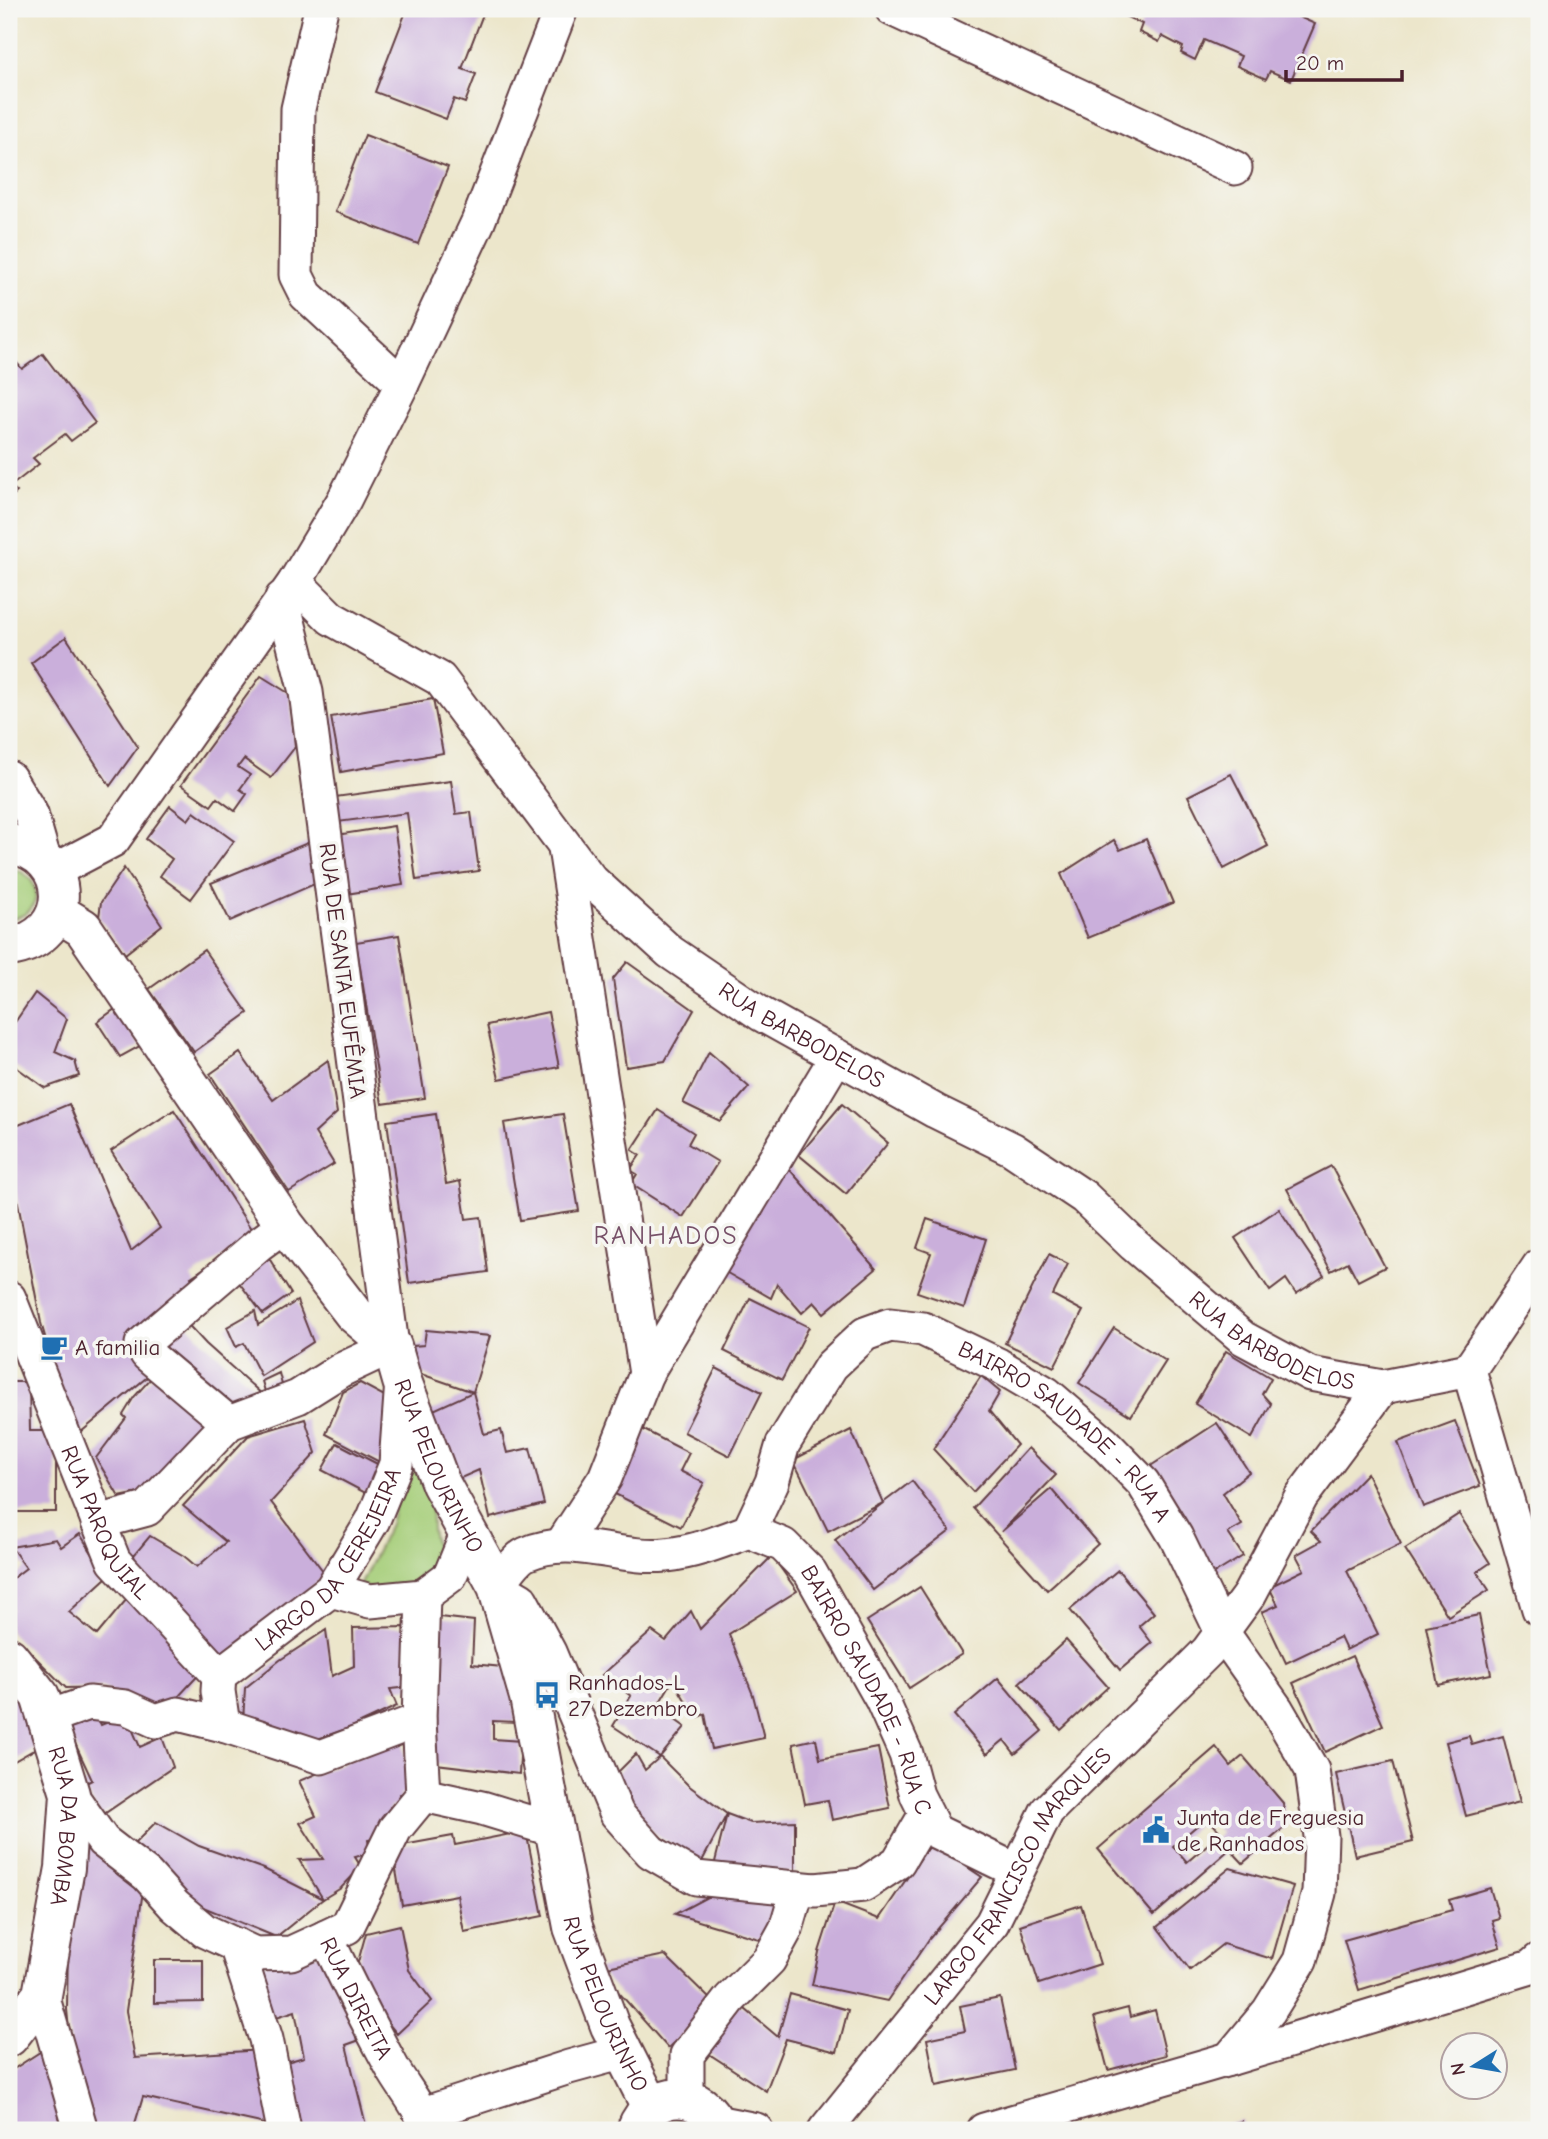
<svg xmlns="http://www.w3.org/2000/svg" width="1548" height="2139" viewBox="0 0 1548 2139" font-family="'Comic Neue',sans-serif">
<style>
.green{fill:#a6ce79;stroke:#787652;stroke-width:2}
.building{fill:#caafdb;fill-rule:evenodd}
.lines{fill:none;stroke-linecap:round;stroke-linejoin:round}
.street-casing{stroke:#623d43;stroke-width:37}
.secondary-casing{stroke:#623d43;stroke-width:42}
.street{stroke:#fff;stroke-width:33}
.secondary{stroke:#fff;stroke-width:38}
.labels{text-anchor:middle;stroke-width:7;stroke-linejoin:round;paint-order:stroke}
.street-label{font-size:23px;fill:#4a1f2b;stroke:#f6f6f2}
.poi-label{font-size:23px;fill:#4a1f2b;stroke:#f6f6f2;text-anchor:start}
.quarter-label{font-size:26px;letter-spacing:2px;fill:#775169;stroke:#f6f6f2}
</style>
<rect width="100%" height="100%" fill="#f6f6f2"/>
<filter id="ink" filterUnits="userSpaceOnUse"><feTurbulence type="fractalNoise" baseFrequency=".0143" numOctaves="2"/><feDisplacementMap in="SourceGraphic" scale="14" xChannelSelector="R" yChannelSelector="G"/><feConvolveMatrix kernelMatrix="1 2 1 2 8 2 1 2 1" color-interpolation-filters="sRGB"/></filter>
<filter id="wash" filterUnits="userSpaceOnUse"><feTurbulence type="fractalNoise" baseFrequency=".00686" numOctaves="4" result="noise"/><feDisplacementMap in="SourceGraphic" scale="28" xChannelSelector="R" yChannelSelector="G"/><feGaussianBlur stdDeviation="1.57" result="paint"/><feColorMatrix in="noise" values="0 0 0 0 0 0 0 0 0 0 0 0 0 0 0 0 0 1.4 0 .05"/><feComposite in="paint" operator="in"/></filter>
<g filter="url(#wash)">
<rect width="100%" height="100%" fill="#ece6cb"/>
<!-- green -->
<g class="green">
<path d="M 10,868 C 45,875 44,916 9,919 Z"/>
<path d="M 416,1469 L 431,1482 L 432,1529 L 441,1574 L 389,1592 L 360,1586 L 390,1524 L 397,1497 L 406,1478 Z"/>
<path d="M 676,2118 L 690,2122 L 697,2130 L 659,2130 L 663,2124 Z"/>
</g>
<g id="blocks">
<!-- building -->
<g class="building">
<path d="M 407,9 L 469,9 L 483,14 L 462,69 L 476,74 L 465,103 L 454,99 L 446,119 L 375,92 Z"/>
<path d="M 1110,9 L 1281,9 L 1315,24 L 1291,80 L 1270,71 L 1266,79 L 1237,66 L 1241,56 L 1204,40 L 1195,60 L 1181,53 L 1183,47 L 1162,36 L 1159,42 L 1139,32 L 1142,24 Z"/>
<path d="M 365,135 L 448,167 L 418,244 L 335,212 Z"/>
<path d="M 43,354 L 95,423 L 71,441 L 65,434 L 33,458 L 39,464 L 11,486 L 17,492 L 9,499 L 9,369 L 17,363 L 22,369 Z"/>
<path d="M 66,637 L 138,747 L 110,786 L 31,663 Z"/>
<path d="M 261,676 L 290,694 L 295,747 L 271,778 L 244,759 L 238,767 L 250,775 L 240,789 L 247,794 L 235,811 L 217,798 L 211,806 L 181,785 Z"/>
<path d="M 433,699 L 443,753 L 341,772 L 331,717 Z"/>
<path d="M 1231,774 L 1268,846 L 1224,869 L 1188,796 Z"/>
<path d="M 451,781 L 456,814 L 471,812 L 479,871 L 416,880 L 407,813 L 338,822 L 335,797 Z"/>
<path d="M 170,806 L 188,820 L 194,812 L 234,841 L 191,899 L 160,876 L 172,859 L 146,839 Z"/>
<path d="M 394,826 L 403,885 L 346,894 L 336,835 Z"/>
<path d="M 1146,839 L 1173,903 L 1088,938 L 1061,874 L 1114,840 L 1120,850 Z"/>
<path d="M 310,842 L 317,883 L 230,921 L 211,883 Z"/>
<path d="M 124,868 L 162,925 L 125,954 L 99,917 L 101,902 Z"/>
<path d="M 399,935 L 425,1098 L 382,1104 L 356,942 Z"/>
<path d="M 204,950 L 248,1013 L 194,1052 L 149,989 Z"/>
<path d="M 627,962 L 694,1010 L 665,1061 L 626,1067 L 613,979 Z"/>
<path d="M 35,993 L 67,1019 L 55,1052 L 75,1061 L 79,1076 L 45,1088 L 9,1062 L 14,1053 L 9,1049 L 9,1031 Z"/>
<path d="M 115,1009 L 140,1046 L 120,1057 L 97,1022 Z"/>
<path d="M 548,1012 L 559,1067 L 499,1079 L 487,1025 Z"/>
<path d="M 709,1052 L 749,1087 L 720,1121 L 683,1103 Z"/>
<path d="M 240,1053 L 273,1100 L 328,1060 L 337,1113 L 315,1133 L 334,1164 L 289,1192 L 210,1074 Z"/>
<path d="M 69,1104 L 131,1251 L 160,1228 L 111,1151 L 174,1110 L 255,1235 L 191,1277 L 197,1287 L 129,1339 L 152,1373 L 75,1437 L 41,1323 L 9,1156 L 9,1129 Z"/>
<path d="M 842,1104 L 888,1143 L 846,1194 L 799,1155 Z"/>
<path d="M 658,1110 L 694,1133 L 688,1144 L 718,1162 L 683,1217 L 631,1184 L 637,1174 L 630,1170 L 640,1155 L 632,1150 Z"/>
<path d="M 436,1114 L 446,1184 L 460,1181 L 466,1219 L 481,1217 L 488,1272 L 409,1283 L 387,1121 Z"/>
<path d="M 563,1114 L 579,1211 L 520,1220 L 504,1123 Z"/>
<path d="M 784,1163 L 876,1269 L 824,1313 L 814,1302 L 802,1313 L 777,1284 L 771,1298 L 722,1270 Z"/>
<path d="M 1331,1166 L 1385,1267 L 1358,1281 L 1348,1262 L 1331,1271 L 1287,1189 Z"/>
<path d="M 1279,1209 L 1324,1276 L 1296,1294 L 1286,1279 L 1270,1291 L 1235,1238 Z"/>
<path d="M 927,1219 L 986,1239 L 964,1308 L 917,1292 L 931,1253 L 917,1248 Z"/>
<path d="M 264,1250 L 291,1294 L 263,1314 L 234,1276 Z"/>
<path d="M 1049,1254 L 1068,1264 L 1053,1295 L 1083,1311 L 1054,1367 L 1005,1343 Z"/>
<path d="M 750,1298 L 809,1327 L 782,1380 L 724,1351 Z"/>
<path d="M 297,1301 L 313,1342 L 261,1376 L 244,1343 L 236,1347 L 227,1327 L 255,1311 L 258,1325 Z"/>
<path d="M 181,1317 L 206,1344 L 264,1396 L 226,1411 L 153,1348 Z"/>
<path d="M 1114,1328 L 1166,1361 L 1131,1416 L 1079,1383 Z"/>
<path d="M 426,1330 L 490,1336 L 473,1392 L 484,1434 L 501,1430 L 507,1453 L 530,1448 L 544,1504 L 490,1518 L 479,1470 L 454,1481 L 429,1412 L 473,1392 L 418,1373 L 413,1346 L 424,1345 Z"/>
<path d="M 1226,1351 L 1271,1378 L 1262,1394 L 1271,1404 L 1252,1438 L 1195,1404 Z"/>
<path d="M 716,1368 L 762,1392 L 730,1456 L 684,1432 Z"/>
<path d="M 279,1373 L 285,1397 L 268,1402 L 262,1381 Z"/>
<path d="M 153,1376 L 217,1424 L 159,1489 L 119,1497 L 96,1458 L 126,1418 L 123,1415 L 134,1397 Z"/>
<path d="M 981,1376 L 1000,1392 L 989,1411 L 1017,1445 L 973,1492 L 933,1449 Z"/>
<path d="M 9,1382 L 29,1382 L 30,1431 L 56,1431 L 56,1512 L 9,1512 Z"/>
<path d="M 360,1383 L 392,1400 L 387,1466 L 326,1434 L 343,1392 Z"/>
<path d="M 305,1419 L 316,1453 L 271,1502 L 326,1575 L 218,1663 L 138,1571 L 134,1555 L 150,1536 L 184,1556 L 197,1567 L 226,1542 L 183,1506 L 248,1436 Z"/>
<path d="M 1455,1421 L 1480,1486 L 1423,1507 L 1398,1442 Z"/>
<path d="M 1217,1423 L 1249,1472 L 1223,1493 L 1242,1525 L 1228,1533 L 1243,1556 L 1212,1575 L 1146,1469 Z"/>
<path d="M 640,1428 L 689,1453 L 680,1471 L 704,1483 L 681,1527 L 609,1491 Z"/>
<path d="M 851,1430 L 883,1503 L 912,1481 L 950,1531 L 873,1590 L 835,1540 L 883,1503 L 828,1531 L 793,1460 Z"/>
<path d="M 337,1443 L 387,1469 L 373,1497 L 322,1470 Z"/>
<path d="M 1028,1448 L 1056,1475 L 1001,1532 L 1051,1489 L 1098,1544 L 1047,1590 L 973,1508 Z"/>
<path d="M 1367,1473 L 1401,1544 L 1347,1571 L 1378,1634 L 1346,1650 L 1340,1637 L 1286,1663 L 1262,1612 L 1278,1605 L 1269,1587 L 1304,1570 L 1296,1555 L 1321,1541 L 1311,1531 Z"/>
<path d="M 1459,1514 L 1490,1563 L 1477,1572 L 1489,1590 L 1448,1616 L 1405,1549 Z"/>
<path d="M 80,1534 L 107,1577 L 69,1612 L 97,1635 L 131,1594 L 206,1667 L 165,1711 L 149,1711 L 102,1687 L 66,1688 L 9,1631 L 9,1612 L 12,1609 L 9,1604 L 9,1581 L 26,1568 L 11,1547 L 56,1539 L 61,1547 Z"/>
<path d="M 772,1556 L 797,1591 L 729,1634 L 753,1695 L 764,1738 L 712,1749 L 705,1714 L 696,1718 L 673,1680 L 657,1707 L 685,1727 L 660,1757 L 613,1726 L 631,1696 L 602,1675 L 652,1631 L 666,1641 L 691,1611 L 700,1629 Z"/>
<path d="M 1118,1570 L 1154,1613 L 1139,1626 L 1152,1643 L 1120,1670 L 1070,1610 Z"/>
<path d="M 920,1587 L 962,1654 L 909,1688 L 867,1621 Z"/>
<path d="M 1479,1615 L 1491,1674 L 1438,1685 L 1426,1626 Z"/>
<path d="M 439,1617 L 474,1621 L 472,1664 L 513,1668 L 515,1722 L 493,1721 L 493,1739 L 521,1741 L 519,1774 L 428,1763 L 433,1660 Z"/>
<path d="M 409,1627 L 410,1687 L 390,1689 L 397,1706 L 354,1726 L 312,1741 L 243,1721 L 245,1688 L 280,1660 L 326,1630 L 332,1676 L 354,1666 L 353,1628 Z"/>
<path d="M 1066,1640 L 1108,1687 L 1061,1730 L 1019,1683 Z"/>
<path d="M 1352,1656 L 1383,1725 L 1325,1752 L 1293,1683 Z"/>
<path d="M 998,1678 L 1042,1731 L 1015,1754 L 1004,1740 L 987,1754 L 954,1715 Z"/>
<path d="M 18,1686 L 42,1745 L 9,1764 L 9,1690 Z"/>
<path d="M 95,1712 L 101,1725 L 126,1715 L 140,1747 L 162,1737 L 173,1767 L 101,1816 L 82,1785 L 92,1780 L 66,1724 Z"/>
<path d="M 1469,1736 L 1472,1745 L 1503,1736 L 1520,1802 L 1466,1816 L 1446,1742 Z"/>
<path d="M 402,1738 L 410,1792 L 400,1794 L 402,1805 L 390,1807 L 388,1836 L 368,1840 L 370,1853 L 355,1857 L 361,1867 L 341,1888 L 323,1899 L 299,1860 L 323,1859 L 300,1823 L 316,1816 L 299,1781 Z"/>
<path d="M 816,1739 L 820,1759 L 878,1748 L 890,1808 L 832,1820 L 828,1800 L 805,1804 L 793,1744 Z"/>
<path d="M 1216,1747 L 1231,1766 L 1243,1756 L 1283,1803 L 1286,1826 L 1243,1863 L 1230,1849 L 1154,1915 L 1098,1849 ZM 1207,1817 L 1221,1833 L 1187,1862 L 1173,1846 Z"/>
<path d="M 636,1754 L 645,1770 L 660,1757 L 688,1785 L 727,1814 L 751,1823 L 795,1821 L 795,1873 L 714,1866 L 727,1814 L 701,1863 L 654,1833 L 610,1780 Z"/>
<path d="M 1393,1761 L 1413,1842 L 1355,1856 L 1336,1774 Z"/>
<path d="M 156,1822 L 199,1846 L 264,1869 L 323,1899 L 276,1937 L 191,1902 L 130,1848 Z"/>
<path d="M 526,1831 L 543,1916 L 464,1932 L 457,1895 L 402,1905 L 392,1847 L 453,1836 L 455,1845 Z"/>
<path d="M 88,1841 L 144,1883 L 126,2011 L 135,2058 L 263,2050 L 274,2126 L 143,2097 L 133,2130 L 87,2130 L 73,2073 L 67,2009 L 68,1943 L 71,1904 Z"/>
<path d="M 931,1843 L 982,1877 L 929,1939 L 887,2001 L 812,1985 L 819,1952 L 835,1902 L 879,1919 Z"/>
<path d="M 1230,1868 L 1293,1886 L 1272,1959 L 1223,1944 L 1190,1970 L 1157,1927 Z"/>
<path d="M 726,1887 L 785,1905 L 769,1942 L 675,1914 Z"/>
<path d="M 1490,1888 L 1499,1918 L 1492,1920 L 1500,1947 L 1359,1990 L 1344,1940 L 1452,1910 L 1449,1900 Z"/>
<path d="M 1081,1905 L 1100,1964 L 1039,1984 L 1020,1925 Z"/>
<path d="M 400,1925 L 409,1970 L 432,2001 L 397,2034 L 353,1980 L 366,1933 Z"/>
<path d="M 330,1952 L 346,1995 L 357,2041 L 346,2045 L 366,2125 L 348,2130 L 294,2130 L 276,2065 L 304,2057 L 295,2011 L 264,2021 L 253,1966 Z"/>
<path d="M 665,1955 L 714,2003 L 668,2048 L 598,1969 Z"/>
<path d="M 154,1960 L 203,1960 L 203,2002 L 154,2003 Z"/>
<path d="M 790,1994 L 848,2010 L 837,2052 L 786,2039 L 766,2091 L 703,2050 L 739,2004 L 778,2037 Z"/>
<path d="M 1000,1998 L 1015,2070 L 936,2086 L 927,2039 L 965,2031 L 960,2006 Z"/>
<path d="M 1128,2008 L 1130,2017 L 1155,2010 L 1166,2055 L 1108,2070 L 1094,2017 Z"/>
<path d="M 43,2050 L 73,2130 L 9,2130 L 9,2072 Z"/>
<path d="M 1242,2121 L 1244,2130 L 1219,2130 L 1218,2127 Z"/>
</g>
</g>
</g>
<g filter="url(#ink)">
<use href="#blocks" fill-opacity="0" stroke="#623d43" stroke-width="2"/>
<g class="lines">
<defs>
<g id="street">
<path d="M 321,9 L 298,109 L 296,275 L 306,295 L 402,384"/>
<path d="M 892,9 L 1235,168"/>
<path id="s1" d="M 295,582 L 331,618 L 440,679 L 591,880 L 670,952 L 761,1014 L 935,1111 L 1012,1149 L 1084,1197 L 1134,1245 L 1243,1338 L 1310,1374 L 1383,1387 L 1469,1370"/>
<path d="M 9,778 L 31,814 L 44,859"/>
<path d="M 54,871 L 113,840 L 295,582 L 344,500 L 402,384 L 478,222 L 561,9"/>
<path id="s2" d="M 9,1298 L 114,1561 L 219,1675 L 218,1691 L 223,1725"/>
<path d="M 1469,1370 L 1539,1609"/>
<path d="M 1469,1370 L 1539,1266"/>
<path d="M 646,1374 L 837,1056"/>
<path d="M 229,1423 L 147,1354 L 142,1344 L 259,1244 L 285,1225"/>
<path d="M 98,1522 L 147,1509 L 229,1423 L 298,1397 L 341,1370 L 392,1346 L 306,692 L 282,598"/>
<path id="s3" d="M 749,1531 L 783,1545 L 810,1572 L 882,1700 L 906,1754 L 917,1795 L 935,1831 L 1017,1871"/>
<path d="M 562,1544 L 605,1478 L 646,1374 L 565,848"/>
<path d="M 331,1590 L 370,1601 L 423,1596 L 450,1576 L 468,1532"/>
<path id="s4" d="M 423,1596 L 419,1720 L 423,1795 L 395,1829 L 347,1927 L 326,1937 C 347,1981 369,2025 393,2069 C 405,2090 421,2107 427,2130"/>
<path id="s5" d="M 219,1675 L 331,1590 L 373,1520 L 396,1464 L 402,1381"/>
<path d="M 46,1718 L 89,1703 L 125,1707 L 156,1721 L 178,1714 L 223,1725 L 321,1757 L 419,1720"/>
<path d="M 70,1794 L 103,1841 L 147,1875 L 175,1906 L 205,1931 L 255,1954 L 291,1953 L 326,1937"/>
<path d="M 423,1795 L 482,1808 L 554,1830"/>
<path id="s6" d="M 926,1814 L 898,1862 L 863,1885 L 815,1890 L 696,1878 L 651,1852 L 617,1814 L 549,1652 L 521,1600 L 497,1586 C 505,1577 515,1559 526,1554 C 571,1533 619,1560 666,1555 C 695,1552 722,1541 749,1531 L 772,1482 L 783,1444 L 831,1366 L 865,1334 L 890,1325 L 923,1329 L 998,1365 L 1047,1394 L 1104,1443 L 1143,1483 L 1176,1537 L 1222,1632 L 1277,1710 L 1312,1770 L 1321,1836 L 1319,1893 L 1300,1961 L 1269,2011 L 1229,2059"/>
<path d="M 236,1945 L 266,2039 L 284,2130"/>
<path d="M 42,1995 L 81,2130"/>
<path d="M 687,2099 L 687,2055 L 730,1999 L 769,1960 L 786,1929 L 798,1888"/>
<path d="M 423,2114 L 569,2067 L 624,2052"/>
<path d="M 715,2122 L 756,2130"/>
<path id="s7" d="M 825,2130 L 992,1923 L 1047,1811 L 1208,1651 L 1249,1595 L 1301,1497 L 1383,1387"/>
<path d="M 984,2130 L 1229,2059 L 1531,1967 L 1539,1960"/>
</g>
<g id="secondary">
<path d="M 9,844 C 75,853 76,938 9,947"/>
<path id="s8" d="M 57,912 L 83,928 L 285,1225 L 353,1313 L 392,1346 L 402,1381 L 441,1484 L 497,1586 L 529,1697 L 573,1927 L 610,2026 L 651,2107"/>
<path id="s9" d="M 9,1657 L 40,1696 L 70,1794 L 65,1868 L 42,1995 L 9,2037"/>
<path d="M 636,2130 C 651,2089 704,2087 718,2130"/>
</g>
</defs>
<!-- street casing -->
<use href="#street" class="street-casing"/>
<!-- secondary casing -->
<use href="#secondary" class="secondary-casing"/>
<!-- street -->
<use href="#street" class="street"/>
<!-- secondary -->
<use href="#secondary" class="secondary"/>
</g>
</g>
<!-- icons -->
<defs>
<symbol id="cafe-bare" viewBox="-9 -9 18 18"><path d="M-5.5-4.5H6V0H3Q3 3.5 0 3.5H-2.5Q-5.5 3.5-5.5 0ZM3-3.2v2h1.7v-2ZM-6 4.5H4V6H-6Z" fill="#1f6fb2" stroke="#f6f6f2" stroke-width="2.5" paint-order="stroke"/></symbol>
<symbol id="bus-bare" viewBox="-9 -9 18 18"><path d="M-5-6H5V4H4V6H2V4H-2V6H-4V4H-5ZM-3.5-4V0h7V-4ZM-3.5 1.2v1.5H-2V1.2ZM2 1.2v1.5H3.5V1.2Z" fill="#1f6fb2" stroke="#f6f6f2" stroke-width="2.5" paint-order="stroke"/></symbol>
<symbol id="civic-bare" viewBox="-9 -9 18 18"><path d="M-.6-6.5H3V-4.5H.6V-3L4-1V1h2V6H-6V1h2V-1L-.6-3ZM-1.2 2.5V6h2.4V2.5Z" fill="#1f6fb2" stroke="#f6f6f2" stroke-width="2.5" paint-order="stroke"/></symbol>
</defs>
<g fill-rule="evenodd">
<use href="#cafe-bare" x="35" y="1328" width="38" height="38"/>
<use href="#bus-bare" x="528" y="1676" width="38" height="38"/>
<use href="#civic-bare" x="1137" y="1811" width="38" height="38"/>
</g>
<g class="labels">
<!-- street labels -->
<g class="street-label">
<text transform="translate(343 971) rotate(83)" y="8">RUA DE SANTA EUFÊMIA</text>
<text dy="8" stroke="none"><textPath href="#s1" startOffset="690">RUA BARBODELOS</textPath></text>
<text dy="8" stroke="none"><textPath href="#s1" startOffset="1256">RUA BARBODELOS</textPath></text>
<text dy="8" stroke="none"><textPath href="#s6" startOffset="1372">BAIRRO SAUDADE - RUA A</textPath></text>
<text dy="8" stroke="none"><textPath href="#s8" startOffset="681">RUA PELOURINHO</textPath></text>
<text dy="8" stroke="none"><textPath href="#s2" startOffset="245">RUA PAROQUIAL</textPath></text>
<text dy="8" stroke="none"><textPath href="#s5" startOffset="163">LARGO DA CEREJEIRA</textPath></text>
<text dy="8" stroke="none"><textPath href="#s3" startOffset="206">BAIRRO SAUDADE - RUA C</textPath></text>
<text dy="8" stroke="none"><textPath href="#s9" startOffset="184">RUA DA BOMBA</textPath></text>
<text dy="8" stroke="none"><textPath href="#s7" startOffset="320">LARGO FRANCISCO MARQUES</textPath></text>
<text dy="8" stroke="none"><textPath href="#s4" startOffset="444">RUA DIREITA</textPath></text>
<text dy="8" stroke="none"><textPath href="#s8" startOffset="1248">RUA PELOURINHO</textPath></text>
</g>
<!-- poi labels -->
<g class="poi-label">
<text x="75" y="1355">A familia</text>
<text x="568" y="1690">Ranhados-L<tspan x="568" dy="26">27 Dezembro</tspan></text>
<text x="1177" y="1825">Junta de Freguesia<tspan x="1177" dy="26">de Ranhados</tspan></text>
</g>
<!-- quarter labels -->
<g class="quarter-label">
<text x="666" y="1244">RANHADOS</text>
</g>
</g>
<!-- margin -->
<rect width="1548" height="2139" fill="none" stroke="#f6f6f2" stroke-width="35"/>
<!-- north arrow -->
<g transform="translate(1474 2066) rotate(259)"><circle r="33" fill="#f6f6f2" stroke="#b1a0a2" stroke-width="2"/>
<path d="M0-5L12 26L0 18L-12 26Z" fill="#1f6fb2"/>
<text y="-10" font-size="19" font-weight="bold" text-anchor="middle" fill="#4a1f2b">N</text>
</g>
<!-- scale -->
<path d="M1286 70v10h116v-10" fill="none" stroke="#4a1f2b" stroke-width="3.5"/>
<text x="1296" y="70" font-size="21" fill="#4a1f2b" stroke="#f6f6f2" stroke-width="5" paint-order="stroke">20 m</text>
</svg>
